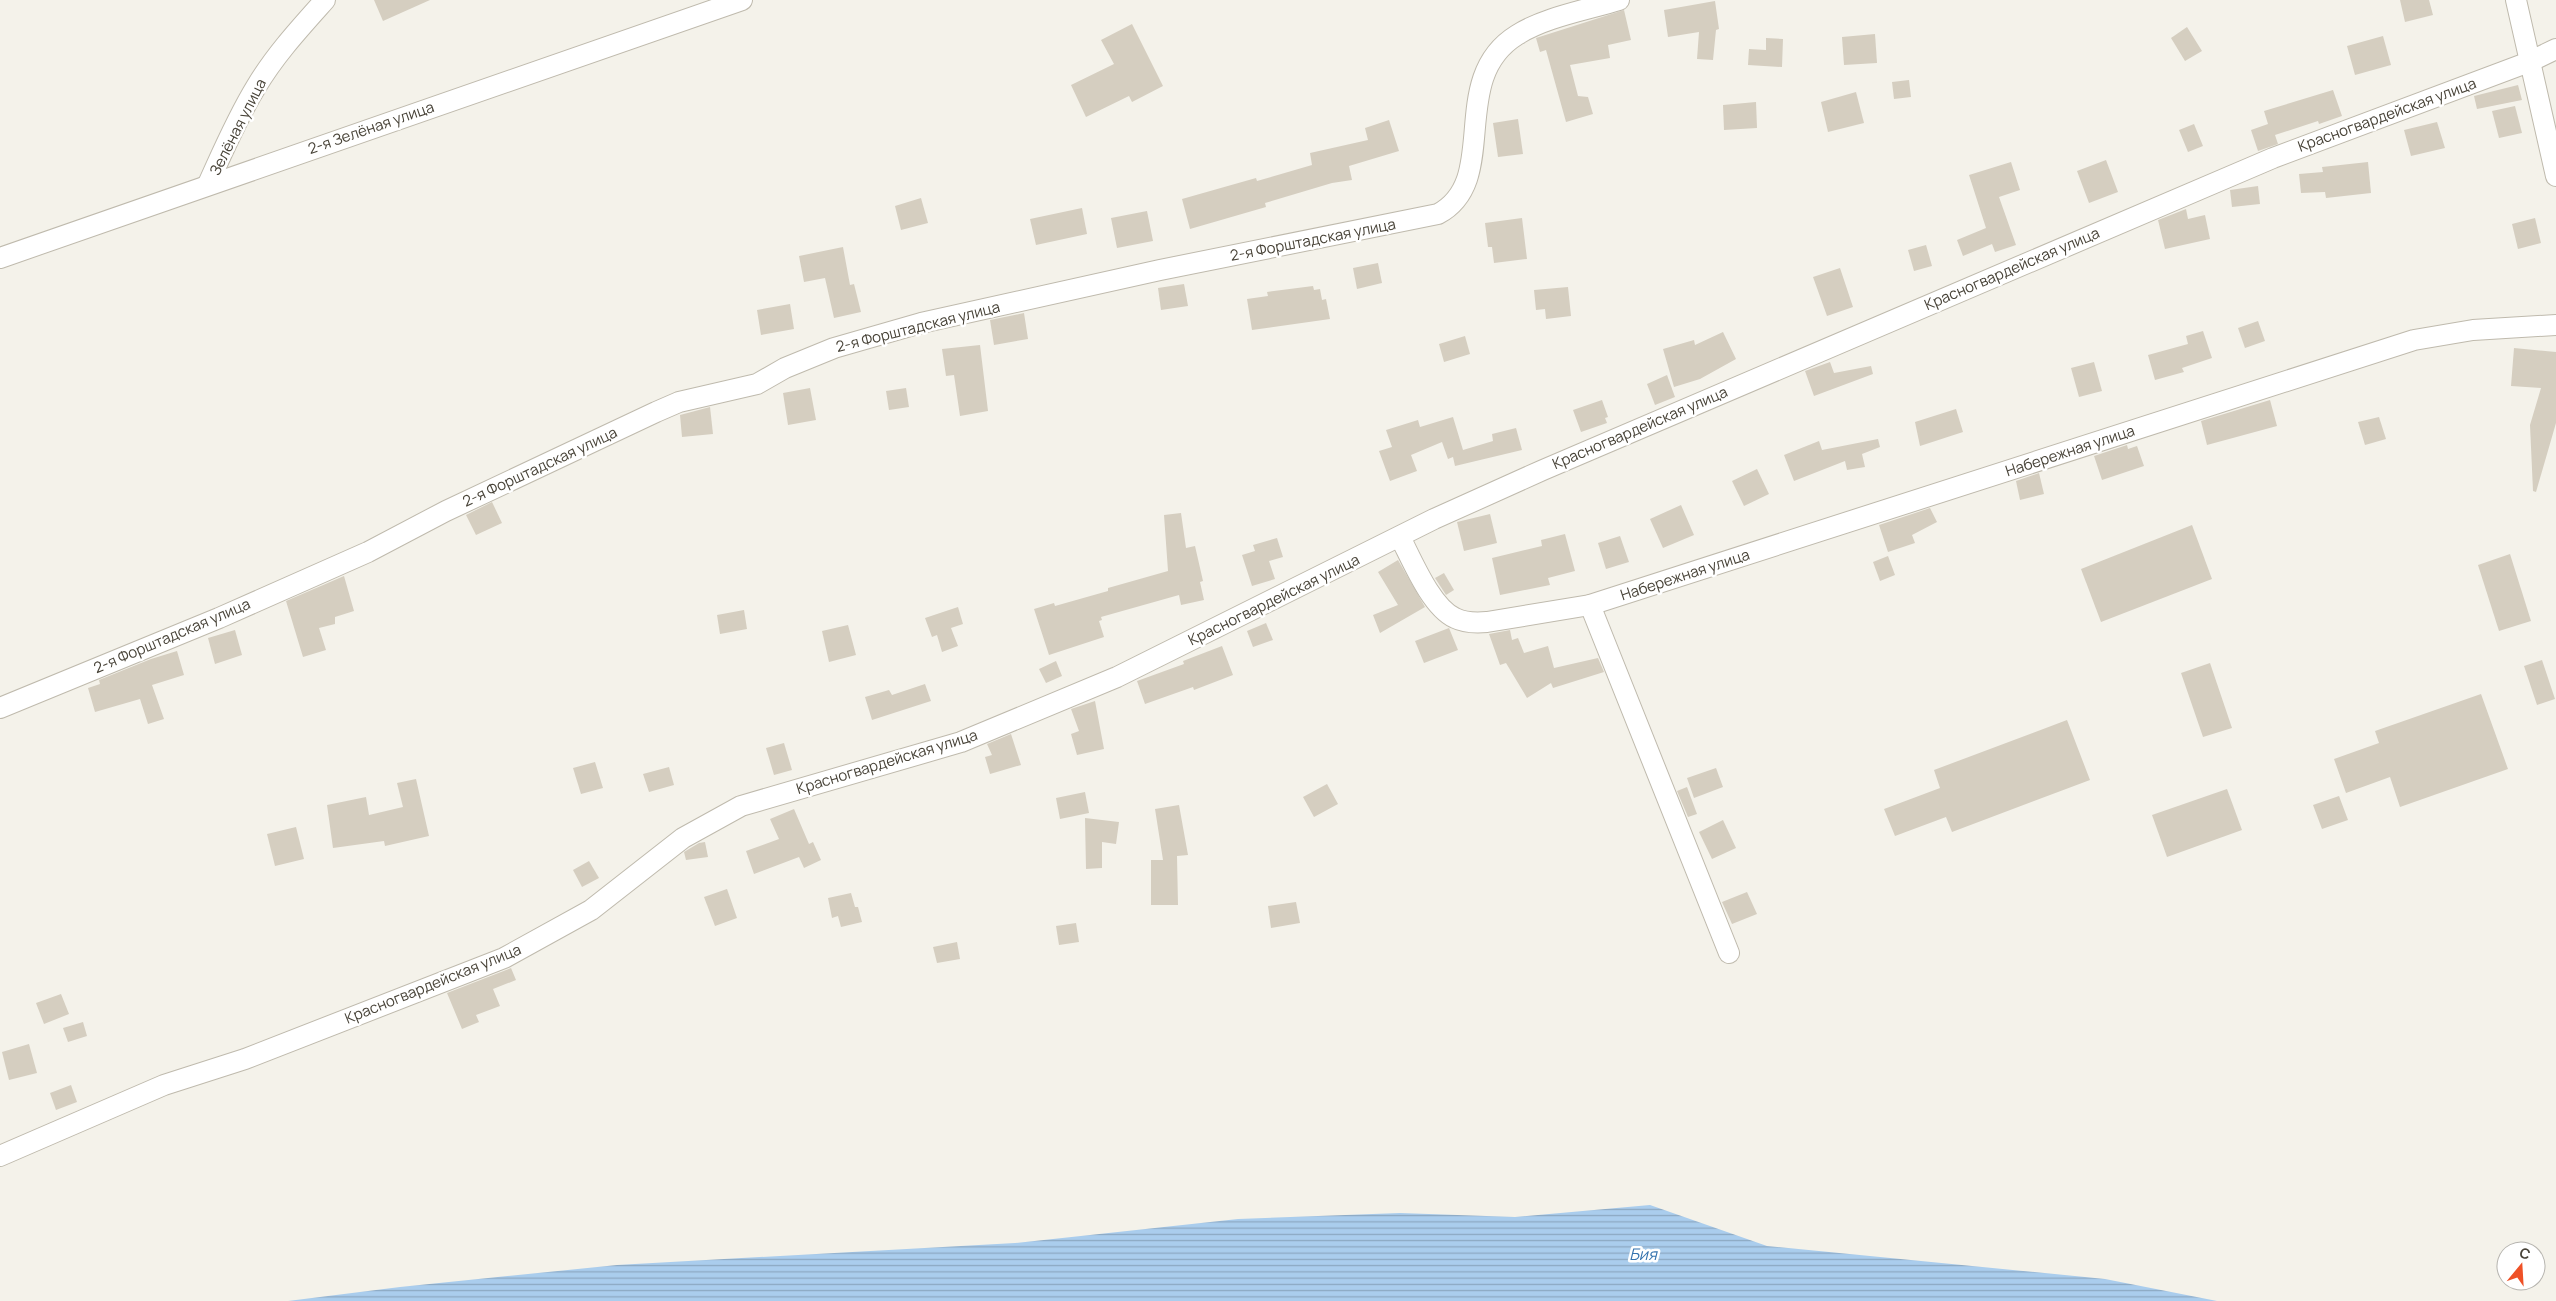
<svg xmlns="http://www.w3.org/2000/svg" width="2556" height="1301" viewBox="0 0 2556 1301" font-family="Manrope,sans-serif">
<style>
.water{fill:url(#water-rules)}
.building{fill:#d5cec0}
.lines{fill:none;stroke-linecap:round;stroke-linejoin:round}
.minor-casing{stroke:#bfbaad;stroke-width:22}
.minor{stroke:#fff;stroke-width:20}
.labels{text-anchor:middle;stroke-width:5;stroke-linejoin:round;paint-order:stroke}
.street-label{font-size:15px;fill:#484338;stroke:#fff}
.water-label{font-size:16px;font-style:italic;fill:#3674af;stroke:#fff}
</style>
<defs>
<pattern id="water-rules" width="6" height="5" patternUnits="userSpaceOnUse" patternTransform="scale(1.25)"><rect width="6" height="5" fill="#aacded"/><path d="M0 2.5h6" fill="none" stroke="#8ca8c1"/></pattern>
</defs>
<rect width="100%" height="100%" fill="#f4f2ea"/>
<!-- water -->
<path class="water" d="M 1650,1205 L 1767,1246 L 2105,1279 L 2217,1301 L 288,1301 L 400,1287 L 617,1265 L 1015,1243 L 1238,1219 L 1400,1213 L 1515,1217 Z"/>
<!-- building -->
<g class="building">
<path d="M 374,0 L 430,0 L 383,21 Z"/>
<path d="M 2400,0 L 2429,0 L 2433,15 L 2405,22 Z"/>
<path d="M 1715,1 L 1719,29 L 1716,30 L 1713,60 L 1697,59 L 1699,32 L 1668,37 L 1664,10 Z"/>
<path d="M 1624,10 L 1631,40 L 1608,45 L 1610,58 L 1570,65 L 1578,96 L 1588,97 L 1593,114 L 1566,122 L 1546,50 L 1540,52 L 1536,38 Z"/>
<path d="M 1132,24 L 1163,86 L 1132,102 L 1129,96 L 1086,117 L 1071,85 L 1114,64 L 1101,40 Z"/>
<path d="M 2187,27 L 2202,51 L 2185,61 L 2171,38 Z"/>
<path d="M 1875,34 L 1877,63 L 1844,65 L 1842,37 Z"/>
<path d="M 2383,36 L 2391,65 L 2355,75 L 2347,46 Z"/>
<path d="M 1766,38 L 1783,39 L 1782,67 L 1748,65 L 1749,49 L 1766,50 Z"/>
<path d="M 1909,80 L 1911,97 L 1894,99 L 1892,82 Z"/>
<path d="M 2518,85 L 2522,100 L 2477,109 L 2474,96 Z"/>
<path d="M 2333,90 L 2342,116 L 2319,124 L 2318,121 L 2275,135 L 2278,144 L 2258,151 L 2251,130 L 2268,124 L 2264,111 Z"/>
<path d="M 1856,92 L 1864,123 L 1828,132 L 1821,102 Z"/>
<path d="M 1756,102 L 1757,128 L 1724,130 L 1723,105 Z"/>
<path d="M 2515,106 L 2522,133 L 2499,138 L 2492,111 Z"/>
<path d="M 1518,119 L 1523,154 L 1498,157 L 1493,123 Z"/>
<path d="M 1389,120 L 1399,151 L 1349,166 L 1352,180 L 1332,183 L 1265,203 L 1266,207 L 1190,229 L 1182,199 L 1256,178 L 1257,181 L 1312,165 L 1310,153 L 1368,140 L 1365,128 Z"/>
<path d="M 2437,122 L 2445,148 L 2411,156 L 2404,130 Z"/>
<path d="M 2194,124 L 2203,146 L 2188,152 L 2179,130 Z"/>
<path d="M 2106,160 L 2118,192 L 2089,203 L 2077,171 Z"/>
<path d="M 2011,162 L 2020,190 L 1999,197 L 2016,245 L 1995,252 L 1992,244 L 1963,256 L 1957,240 L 1986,228 L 1969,175 Z"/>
<path d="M 2368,162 L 2371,193 L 2326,198 L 2325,192 L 2301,193 L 2299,174 L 2323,172 L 2322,167 Z"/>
<path d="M 2258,186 L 2260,204 L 2232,207 L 2230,190 Z"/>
<path d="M 921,198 L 928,223 L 901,230 L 895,206 Z"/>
<path d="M 1082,208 L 1087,234 L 1036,245 L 1030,219 Z"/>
<path d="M 2186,209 L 2188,219 L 2205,215 L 2210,239 L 2165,249 L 2158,220 Z"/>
<path d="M 1147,211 L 1153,241 L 1117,248 L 1111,218 Z"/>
<path d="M 1522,218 L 1527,259 L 1494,263 L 1492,247 L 1488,247 L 1485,223 Z"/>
<path d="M 2535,218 L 2541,243 L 2518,249 L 2512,224 Z"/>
<path d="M 1926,245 L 1932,266 L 1914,271 L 1908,250 Z"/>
<path d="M 843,247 L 850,285 L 854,284 L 861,312 L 834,318 L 825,278 L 804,282 L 799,256 Z"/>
<path d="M 1378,263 L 1382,283 L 1357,289 L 1353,268 Z"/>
<path d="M 1840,268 L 1853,307 L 1827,316 L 1813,277 Z"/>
<path d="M 1184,284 L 1188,306 L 1161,310 L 1158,288 Z"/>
<path d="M 1313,286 L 1314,290 L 1320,289 L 1322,300 L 1326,299 L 1330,319 L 1252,330 L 1247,299 L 1268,296 L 1267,292 Z"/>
<path d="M 1568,287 L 1571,316 L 1546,319 L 1545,309 L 1536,310 L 1534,290 Z"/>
<path d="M 790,304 L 794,329 L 761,335 L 757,310 Z"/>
<path d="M 1024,313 L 1028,339 L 994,345 L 990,320 Z"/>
<path d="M 2258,321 L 2265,341 L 2245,348 L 2238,328 Z"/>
<path d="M 2203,331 L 2212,358 L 2182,368 L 2184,372 L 2155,380 L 2148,355 L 2188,344 L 2186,336 Z"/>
<path d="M 1723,332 L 1736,359 L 1700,379 L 1674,387 L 1663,349 L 1694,340 L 1695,345 Z"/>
<path d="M 1465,336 L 1470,354 L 1444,362 L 1439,344 Z"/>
<path d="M 980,345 L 988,411 L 960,416 L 954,375 L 946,376 L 942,349 Z"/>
<path d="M 2514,348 L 2556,352 L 2556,423 L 2536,492 L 2533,491 L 2530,425 L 2541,388 L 2511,386 Z"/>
<path d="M 1830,362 L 1834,373 L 1871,366 L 1873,374 L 1814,396 L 1805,371 Z"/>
<path d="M 2094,362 L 2102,391 L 2079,397 L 2071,368 Z"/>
<path d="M 1667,375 L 1675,397 L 1655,405 L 1647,384 Z"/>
<path d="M 810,388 L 816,420 L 788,425 L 783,393 Z"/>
<path d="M 906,388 L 909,407 L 889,410 L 886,391 Z"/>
<path d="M 1602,400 L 1608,417 L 1605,418 L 1607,423 L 1581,432 L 1573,410 Z"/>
<path d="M 2270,400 L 2277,426 L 2207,445 L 2201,421 Z"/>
<path d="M 710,407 L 713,434 L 682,437 L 680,415 Z"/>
<path d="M 1956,409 L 1963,432 L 1920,446 L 1915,422 Z"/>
<path d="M 1453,417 L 1463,450 L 1493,441 L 1492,434 L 1516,428 L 1522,450 L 1455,466 L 1453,457 L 1448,459 L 1442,442 L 1411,455 L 1417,471 L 1390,481 L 1379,451 L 1392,447 L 1386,430 L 1418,420 L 1420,427 Z"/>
<path d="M 2379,417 L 2386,439 L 2365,445 L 2358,422 Z"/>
<path d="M 1878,439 L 1880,447 L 1862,454 L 1865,467 L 1847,470 L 1845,461 L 1794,481 L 1784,455 L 1819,441 L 1822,450 Z"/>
<path d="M 2127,445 L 2128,449 L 2137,446 L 2144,466 L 2102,480 L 2094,456 Z"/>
<path d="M 1757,469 L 1769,494 L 1744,506 L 1732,481 Z"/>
<path d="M 2039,473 L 2044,494 L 2020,500 L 2016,481 Z"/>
<path d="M 492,502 L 502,523 L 476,535 L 466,515 Z"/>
<path d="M 1681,505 L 1694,535 L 1663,548 L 1650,519 Z"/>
<path d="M 1930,508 L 1937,522 L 1912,535 L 1915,543 L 1888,552 L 1879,525 Z"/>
<path d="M 1181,513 L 1186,548 L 1195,546 L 1203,581 L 1200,582 L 1204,600 L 1181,605 L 1179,595 L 1101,617 L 1102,620 L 1099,621 L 1104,637 L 1049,655 L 1034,609 L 1054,603 L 1055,606 L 1108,591 L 1108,588 L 1168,571 L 1164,515 Z"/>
<path d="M 1490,514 L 1497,543 L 1464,551 L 1457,522 Z"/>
<path d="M 2192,525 L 2212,579 L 2101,622 L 2081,569 Z"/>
<path d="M 1565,534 L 1575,571 L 1548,578 L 1550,585 L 1500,595 L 1492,558 L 1542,546 L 1541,540 Z"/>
<path d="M 1620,536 L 1629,562 L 1606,569 L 1598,543 Z"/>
<path d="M 1277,538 L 1283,557 L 1269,561 L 1275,579 L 1252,586 L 1242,555 L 1255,551 L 1253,545 Z"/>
<path d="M 2510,554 L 2531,621 L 2499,631 L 2478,565 Z"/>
<path d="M 1888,556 L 1895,575 L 1880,581 L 1873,562 Z"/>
<path d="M 1398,560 L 1425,607 L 1380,633 L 1373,615 L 1398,605 L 1378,572 Z"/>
<path d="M 1444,573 L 1454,590 L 1446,595 L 1435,578 Z"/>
<path d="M 344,576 L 354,611 L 335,617 L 335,624 L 319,628 L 326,650 L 303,657 L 286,601 Z"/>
<path d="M 958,607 L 963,624 L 951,628 L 958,646 L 942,652 L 937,635 L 932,637 L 925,618 Z"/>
<path d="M 744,610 L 747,629 L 720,634 L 717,615 Z"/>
<path d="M 1266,623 L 1273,640 L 1253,647 L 1247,631 Z"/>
<path d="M 848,625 L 856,655 L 829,662 L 822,631 Z"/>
<path d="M 1449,628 L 1458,650 L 1424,663 L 1415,641 Z"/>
<path d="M 235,630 L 242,655 L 215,664 L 208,638 Z"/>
<path d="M 1510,630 L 1512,640 L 1518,638 L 1524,653 L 1548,646 L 1554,668 L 1598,658 L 1604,672 L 1553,688 L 1551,683 L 1527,698 L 1506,663 L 1500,665 L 1489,634 Z"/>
<path d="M 1222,646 L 1233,675 L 1194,690 L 1193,687 L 1145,704 L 1137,681 L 1184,664 L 1183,661 Z"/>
<path d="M 177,651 L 184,675 L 152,685 L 164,719 L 148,724 L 140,699 L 95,712 L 88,688 L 100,684 L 99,680 L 151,659 Z"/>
<path d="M 2542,660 L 2555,699 L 2537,705 L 2524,666 Z"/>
<path d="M 1056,661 L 1062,676 L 1046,683 L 1039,669 Z"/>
<path d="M 2210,663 L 2232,728 L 2203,737 L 2181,673 Z"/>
<path d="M 925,684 L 931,701 L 872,720 L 865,697 L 889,690 L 892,695 Z"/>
<path d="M 2481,694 L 2508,769 L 2400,807 L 2390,777 L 2346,793 L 2334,759 L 2379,743 L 2375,731 Z"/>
<path d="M 1095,701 L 1104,749 L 1077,755 L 1071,734 L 1079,731 L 1071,709 Z"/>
<path d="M 2067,720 L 2090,780 L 1952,832 L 1946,817 L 1895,836 L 1884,809 L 1940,788 L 1934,770 Z"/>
<path d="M 1011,734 L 1021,765 L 990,774 L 985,757 L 992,755 L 987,744 Z"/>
<path d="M 784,743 L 792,770 L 774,775 L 766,748 Z"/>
<path d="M 595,762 L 603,788 L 581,794 L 573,768 Z"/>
<path d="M 669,767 L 674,785 L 649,792 L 643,774 Z"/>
<path d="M 1716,768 L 1723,787 L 1694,798 L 1687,778 Z"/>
<path d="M 416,779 L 429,836 L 385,846 L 384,841 L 333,848 L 327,805 L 366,797 L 369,815 L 403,807 L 397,783 Z"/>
<path d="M 1327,784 L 1338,804 L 1314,817 L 1303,797 Z"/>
<path d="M 1687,787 L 1697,814 L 1688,817 L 1677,791 Z"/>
<path d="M 2227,789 L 2242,830 L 2167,857 L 2152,815 Z"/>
<path d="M 1085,792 L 1089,813 L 1060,819 L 1056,798 Z"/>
<path d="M 2339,796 L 2348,820 L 2322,829 L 2313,805 Z"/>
<path d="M 1179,805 L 1188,855 L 1177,856 L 1178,905 L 1151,905 L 1151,860 L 1163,860 L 1155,809 Z"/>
<path d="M 794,809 L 809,844 L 813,842 L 821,860 L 804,868 L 799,857 L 754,874 L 746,851 L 779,839 L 770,819 Z"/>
<path d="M 1085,818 L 1119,822 L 1116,844 L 1102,842 L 1102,868 L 1086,869 Z"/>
<path d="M 1723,820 L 1736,848 L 1712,859 L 1699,832 Z"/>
<path d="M 296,827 L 304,859 L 275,866 L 267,834 Z"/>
<path d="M 705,842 L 708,857 L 686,860 L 684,852 L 699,843 Z"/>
<path d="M 589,861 L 599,878 L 582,887 L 573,870 Z"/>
<path d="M 727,889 L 737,918 L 715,926 L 704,897 Z"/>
<path d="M 1747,892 L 1757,914 L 1732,924 L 1722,902 Z"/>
<path d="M 851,893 L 855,907 L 858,907 L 862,922 L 841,927 L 838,916 L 832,918 L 828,898 Z"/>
<path d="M 1296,902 L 1300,923 L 1271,928 L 1268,906 Z"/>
<path d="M 1076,923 L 1079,942 L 1059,945 L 1056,926 Z"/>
<path d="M 957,942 L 960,959 L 937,963 L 933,947 Z"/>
<path d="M 511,968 L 516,980 L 493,989 L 500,1006 L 476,1015 L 479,1022 L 462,1029 L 447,993 Z"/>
<path d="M 61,994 L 69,1014 L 44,1024 L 36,1003 Z"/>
<path d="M 83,1022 L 87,1036 L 68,1042 L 63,1028 Z"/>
<path d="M 29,1044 L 37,1073 L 9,1080 L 2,1052 Z"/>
<path d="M 71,1085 L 77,1102 L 56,1110 L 50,1093 Z"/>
</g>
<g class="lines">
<defs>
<g id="minor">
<path d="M 2516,0 L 2556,176"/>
<path d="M 208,184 C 223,151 237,118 256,87 C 275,55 300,28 325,0"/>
<path d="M 0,258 L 742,0"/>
<path d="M 1400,537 C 1412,560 1431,607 1455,618 C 1465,623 1476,623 1487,622 L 1590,605 L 2414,340 L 2473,330 L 2556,325"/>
<path d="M 1590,605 L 1729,953"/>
<path d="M 0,708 L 219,618 L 368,552 L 446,511 L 656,412 L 679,402 L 757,384 L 785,368 L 834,348 L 921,323 L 1160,270 L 1438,214 C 1502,180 1446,79 1517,35 C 1545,17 1587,10 1619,0"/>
<path d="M 0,1156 L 164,1085 L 245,1059 L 504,958 L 591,910 L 683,838 L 741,806 L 961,742 L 1117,677 L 1434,519 L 1543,470 L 2273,158 L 2529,62 L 2556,49"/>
</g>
</defs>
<!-- minor casing -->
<use href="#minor" class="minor-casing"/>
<!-- minor -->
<use href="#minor" class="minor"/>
</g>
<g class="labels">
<!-- street labels -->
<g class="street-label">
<text transform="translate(2387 115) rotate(-20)" y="5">Красногвардейская улица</text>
<text transform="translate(238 127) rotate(-63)" y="5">Зелёная улица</text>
<text transform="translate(371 128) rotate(-19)" y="5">2-я Зелёная улица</text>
<text transform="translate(1313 240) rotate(-11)" y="5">2-я Форштадская улица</text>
<text transform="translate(2012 269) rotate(-23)" y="5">Красногвардейская улица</text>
<text transform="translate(918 327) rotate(-14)" y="5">2-я Форштадская улица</text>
<text transform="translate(1640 428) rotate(-23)" y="5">Красногвардейская улица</text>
<text transform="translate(2070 451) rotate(-18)" y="5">Набережная улица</text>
<text transform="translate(540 467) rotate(-25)" y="5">2-я Форштадская улица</text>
<text transform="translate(1685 575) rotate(-18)" y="5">Набережная улица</text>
<text transform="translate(1274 600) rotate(-26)" y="5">Красногвардейская улица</text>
<text transform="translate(172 636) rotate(-23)" y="5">2-я Форштадская улица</text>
<text transform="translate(887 762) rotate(-17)" y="5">Красногвардейская улица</text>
<text transform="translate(433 984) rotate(-22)" y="5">Красногвардейская улица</text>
</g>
<!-- water labels -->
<g class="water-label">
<text x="1643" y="1260">Бия</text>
</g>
</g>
<!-- north arrow -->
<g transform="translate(2521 1266) rotate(18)"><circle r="24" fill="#ffffff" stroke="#b6b4af"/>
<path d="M0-4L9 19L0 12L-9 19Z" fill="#ef5126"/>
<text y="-8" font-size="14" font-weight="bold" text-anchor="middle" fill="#484338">С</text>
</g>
</svg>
